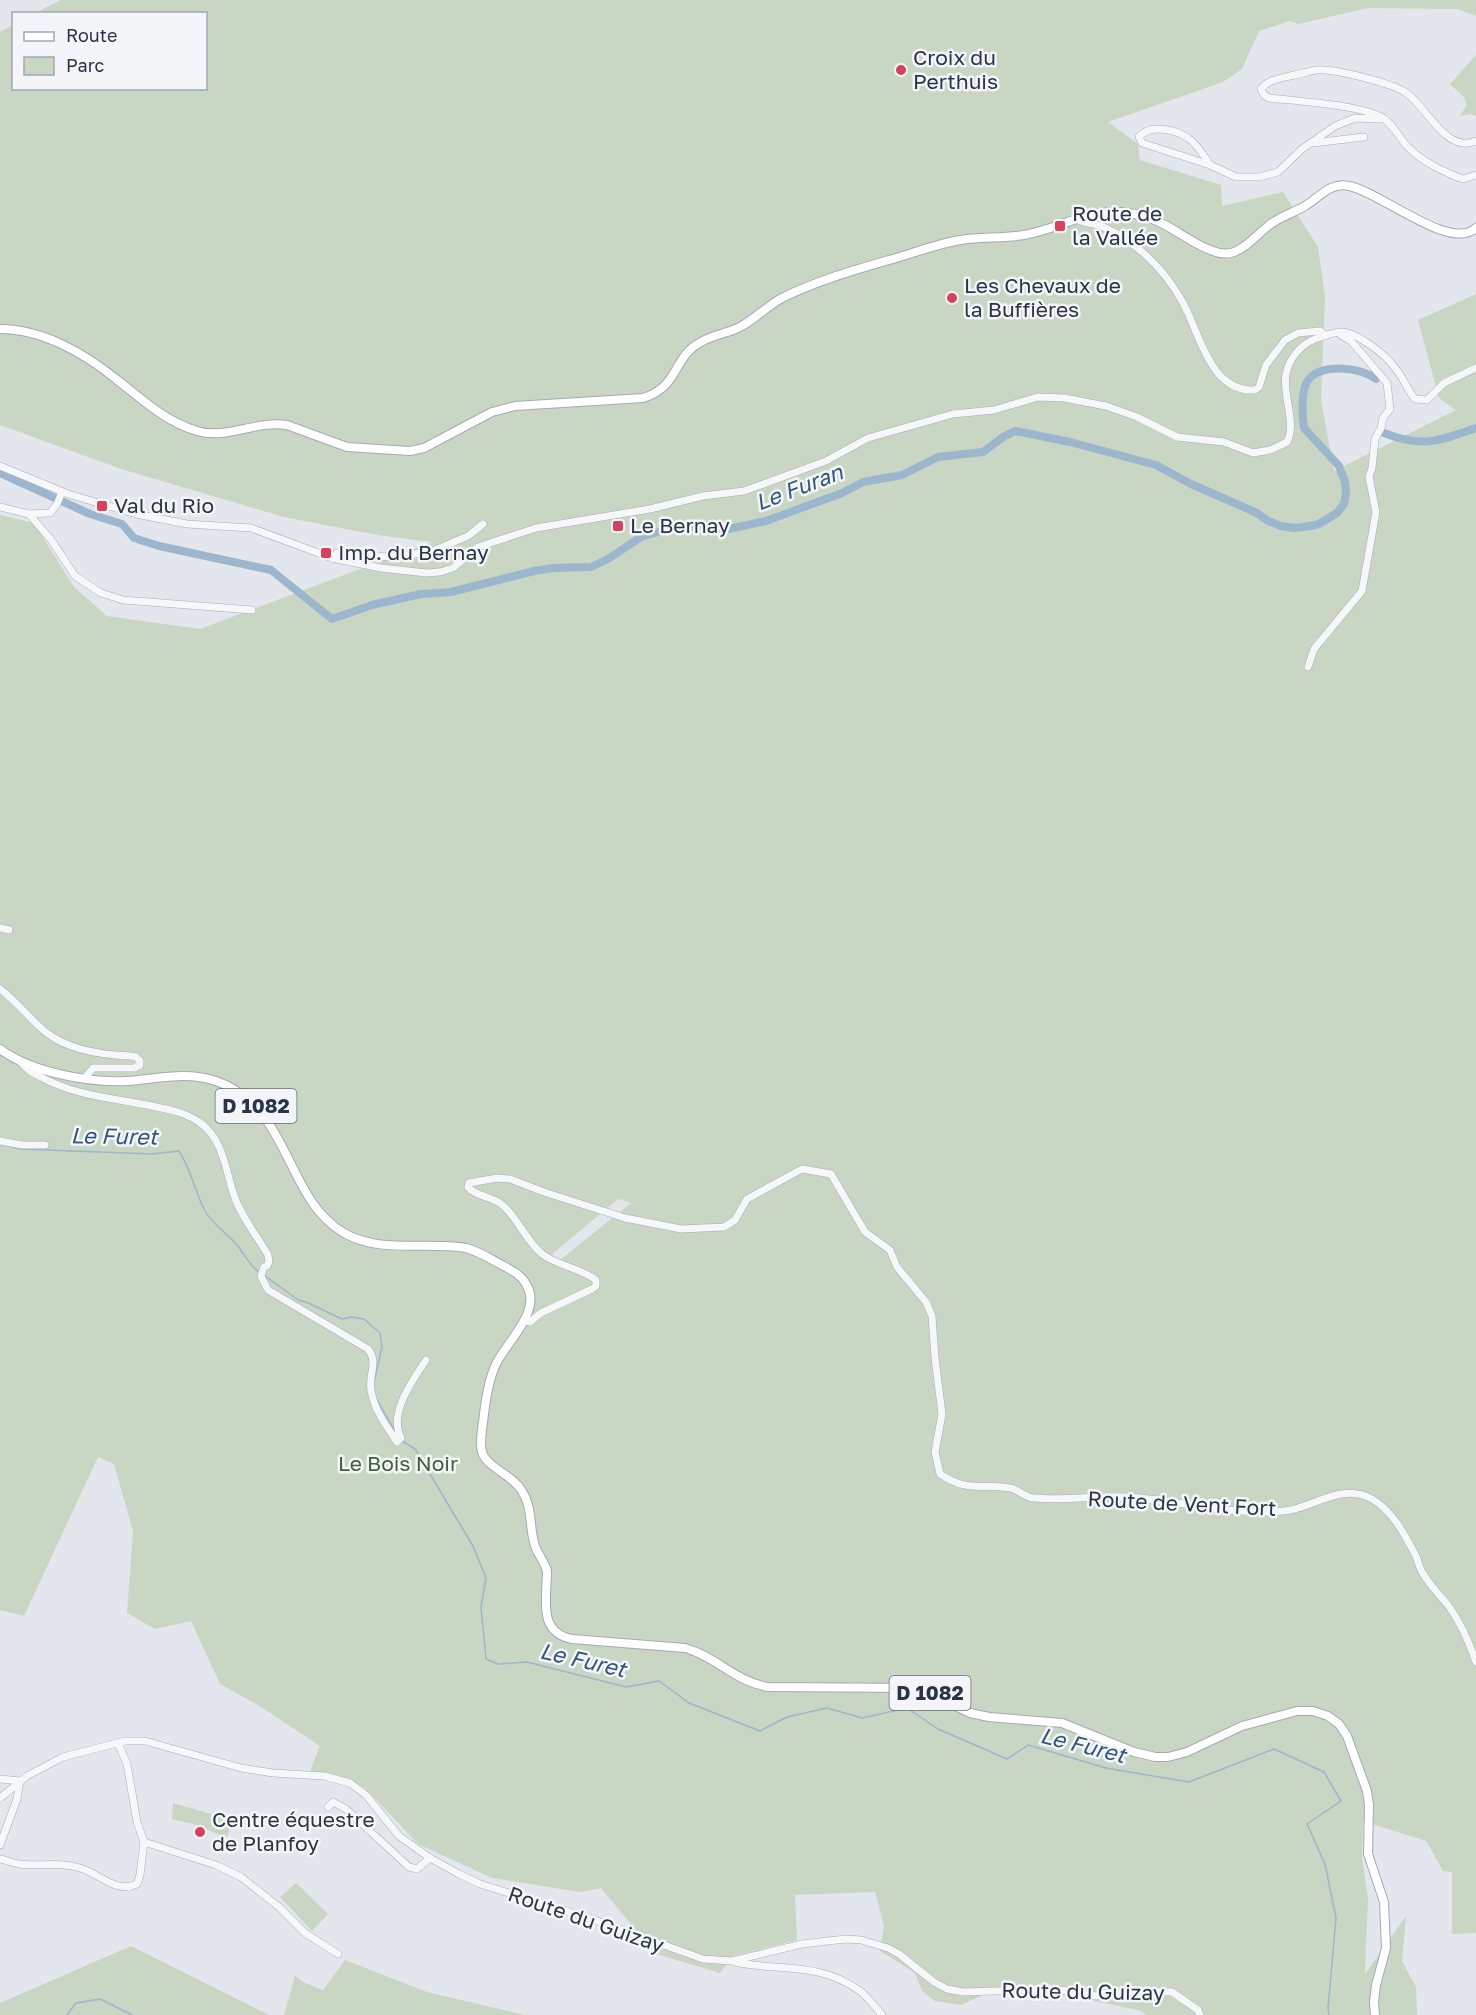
<svg xmlns="http://www.w3.org/2000/svg" width="1476" height="2015" viewBox="0 0 1476 2015" font-family="'Golos Text',sans-serif">
<style>
.green{fill:#c9d6c3;fill-rule:evenodd}
.lines{fill:none;stroke-linecap:round;stroke-linejoin:round}
.stream{stroke:#9cb6cd;stroke-width:1.5}
.river{stroke:#9cb6cd;stroke-width:8}
.minor-casing{stroke:#a7adb7;stroke-width:8}
.major-casing{stroke:#a1abb8;stroke-width:10}
.minor{stroke:#f6f7f9;stroke-width:7}
.major{stroke:#fff;stroke-width:8}
.poi-dot{fill:#d6425e;stroke:#f3f5f9;stroke-width:2}
.labels{text-anchor:middle;stroke-width:5;stroke-linejoin:round;paint-order:stroke}
.shield{fill:#f3f5f9;stroke:#666e7b;stroke-width:1.5}
.shield-label{font-size:20px;font-weight:bold;fill:#293445}
.poi-label{font-size:21px;fill:#293445;stroke:#f3f5f9;text-anchor:start}
.park-label{font-size:21px;fill:#406136;stroke:#f3f5f9}
.street-label{font-size:21px;fill:#293445;stroke:#f3f5f9}
.water-label{font-size:22px;font-style:italic;fill:#31557c;stroke:#f3f5f9}
</style>
<rect width="100%" height="100%" fill="#e3e6ec"/>
<!-- green -->
<g class="green">
<path d="M 61,0 L 1476,0 L 1476,16 L 1458,9 L 1368,8 L 1298,24 L 1290,21 L 1259,31 L 1242,69 L 1223,82 L 1108,122 L 1138,144 L 1140,160 L 1221,185 L 1222,206 L 1283,192 L 1318,247 L 1325,296 L 1321,400 L 1334,471 L 1456,410 L 1439,398 L 1418,320 L 1476,294 L 1476,1933 L 1452,1934 L 1452,1872 L 1443,1871 L 1426,1841 L 1363,1821 L 1362,1859 L 1368,1898 L 1365,1974 L 1406,1916 L 1402,1961 L 1416,1987 L 1417,2015 L 1146,2015 L 1142,2011 L 1052,1992 L 983,1995 L 961,2005 L 935,2001 L 922,1991 L 915,1973 L 880,1951 L 884,1926 L 875,1892 L 795,1895 L 797,1940 L 733,1956 L 720,1973 L 656,1954 L 601,1888 L 580,1892 L 492,1878 L 418,1844 L 365,1788 L 339,1776 L 310,1771 L 320,1746 L 258,1705 L 220,1684 L 191,1621 L 155,1629 L 127,1613 L 133,1531 L 114,1464 L 98,1457 L 24,1616 L 0,1610 L 0,515 L 34,523 L 74,587 L 107,616 L 200,629 L 432,542 L 377,535 L 284,517 L 121,469 L 0,425 L 0,32 L 13,25 L 14,88 L 206,88 L 206,14 L 35,13 ZM 618,1199 L 631,1203 L 560,1260 L 551,1255 Z"/>
<path d="M 1476,55 L 1476,116 L 1471,114 L 1460,116 L 1467,105 L 1464,97 L 1450,84 Z"/>
<path d="M 173,1803 L 232,1820 L 227,1838 L 197,1825 L 172,1819 Z"/>
<path d="M 296,1883 L 328,1914 L 312,1931 L 280,1897 Z"/>
<path d="M 131,1946 L 269,2015 L 0,2015 L 0,2003 Z"/>
<path d="M 345,1960 L 427,1992 L 525,2015 L 284,2015 L 295,1976 L 305,1983 L 323,1990 Z"/>
</g>
<g class="lines">
<!-- stream -->
<g class="stream">
<path d="M 0,1144 L 21,1149 L 152,1154 L 179,1151 C 191,1169 195,1192 205,1211 C 213,1225 227,1233 237,1245 C 245,1255 250,1266 260,1273"/>
<path d="M 264,1275 L 298,1300 L 306,1302 L 342,1319 L 351,1317 L 364,1319 L 380,1333 L 382,1347 L 374,1382"/>
<path d="M 376,1398 L 396,1433"/>
<path d="M 402,1441 L 415,1449 L 473,1546 L 486,1578 L 481,1607 L 486,1659 L 498,1664 L 527,1662 L 626,1687 L 659,1681 L 689,1703 L 760,1731 L 787,1717 L 827,1708 L 862,1718 L 907,1708 L 938,1729 L 1007,1759 L 1028,1745 L 1106,1768 L 1189,1782 L 1274,1749 L 1324,1772 L 1341,1801 L 1307,1824 L 1325,1864 L 1336,1918 L 1328,2008 L 1329,2015"/>
<path d="M 67,2015 L 76,2003 L 100,1999 L 132,2015"/>
</g>
<!-- river -->
<g class="river">
<path d="M 1384,433 C 1422,448 1439,441 1476,428"/>
<path d="M 0,473 L 90,514 L 122,524 L 134,538 L 159,546 L 271,570 L 332,619 L 372,605 L 421,594 L 451,592 L 534,571 L 553,568 L 591,567 L 608,559 L 641,537 L 669,529 L 702,525 L 719,531 L 766,521 L 842,493 L 863,482 L 902,475 L 938,457 L 983,452 L 1003,437 L 1015,431 L 1070,442 L 1156,465 L 1191,484 L 1257,513 L 1268,521 L 1281,526 L 1294,528 L 1310,526 L 1319,524 L 1337,513 L 1344,504 L 1346,493 L 1345,482 L 1339,466 L 1304,428 C 1302,415 1301,393 1307,382 C 1319,362 1361,367 1376,379"/>
</g>
<defs>
<g id="minor">
<path d="M 1476,141 C 1445,154 1427,106 1405,92 C 1391,83 1332,68 1316,70 C 1309,71 1301,74 1294,75 C 1282,78 1268,79 1261,89 L 1264,95 L 1269,98 C 1296,101 1362,105 1383,118 C 1395,126 1400,140 1410,149 C 1423,162 1441,170 1457,177 L 1463,179 L 1476,175"/>
<path d="M 1313,143 L 1364,137"/>
<path d="M 1210,165 C 1204,156 1198,145 1188,138 C 1176,130 1150,123 1139,137 L 1142,143 L 1210,165 L 1236,177 L 1259,177 L 1278,172 L 1302,149 L 1335,126 L 1355,118 L 1380,119"/>
<path d="M 1077,219 C 1084,224 1094,223 1103,227 C 1136,241 1164,269 1182,301 C 1199,330 1209,393 1255,390 L 1259,387 L 1266,365 L 1285,340 L 1298,333 L 1320,331 L 1326,336"/>
<path d="M 0,466 L 68,494 L 136,514 L 187,524 L 251,528 L 332,558 L 381,568 L 426,573 L 440,572 L 453,568 L 478,547 L 536,528 L 650,509 L 703,496 L 744,491 L 826,461 L 868,438 L 953,414 L 994,410 L 1038,397 L 1064,398 L 1106,406 L 1137,417 L 1177,437 L 1224,442 L 1253,453 L 1270,450 L 1287,442 C 1297,423 1282,396 1286,374 C 1289,359 1300,345 1315,339 C 1323,336 1333,332 1342,332 C 1358,333 1386,355 1395,368 C 1403,377 1407,389 1415,399 L 1427,400 L 1444,383 L 1476,368"/>
<path d="M 0,507 L 29,514 L 52,541 L 75,576 L 101,593 L 123,600 L 252,610"/>
<path d="M 29,514 L 50,513 L 57,504 L 62,492"/>
<path d="M 332,558 L 337,553 L 373,557 L 402,556 L 433,551 L 468,536 L 483,524"/>
<path d="M 1308,667 L 1314,649 L 1362,591 L 1376,512 L 1369,477 L 1372,468 L 1375,439 L 1381,428 L 1383,418 L 1390,409 L 1387,383 L 1351,341 L 1341,335"/>
<path d="M 0,928 L 9,930"/>
<path d="M 0,989 C 18,1002 30,1020 47,1033 C 70,1051 103,1055 131,1056 L 136,1057 L 140,1061 L 140,1065 L 134,1068 L 93,1068 L 85,1078"/>
<path d="M 20,1061 C 25,1069 33,1073 41,1077 C 73,1095 112,1098 147,1105 C 166,1109 188,1112 203,1125 C 226,1144 226,1178 237,1203 C 245,1221 258,1238 268,1255 L 269,1262 L 267,1266 L 264,1267 L 261,1276 L 268,1290 L 368,1349 C 379,1363 368,1375 371,1390 C 374,1410 386,1425 397,1442 L 401,1438 C 388,1413 413,1380 426,1360"/>
<path d="M 0,1141 L 22,1145 L 45,1145"/>
<path d="M 524,1321 L 530,1322 L 541,1313 L 592,1289 L 596,1286 L 596,1280 C 580,1268 558,1266 542,1254 C 525,1240 517,1216 501,1204 C 491,1196 476,1197 468,1187 L 469,1183 L 497,1178 L 510,1179 L 544,1192 L 625,1218 L 681,1229 L 724,1227 L 735,1220 L 747,1199 L 802,1169 L 831,1174 L 865,1232 L 890,1250 L 897,1267 L 926,1302 L 932,1316 L 935,1358 L 942,1414 L 935,1452 L 940,1474 C 969,1493 979,1483 1010,1488 C 1018,1489 1025,1498 1034,1498 C 1066,1501 1098,1495 1130,1497 C 1181,1501 1233,1516 1284,1511 C 1314,1508 1341,1482 1372,1499 C 1392,1510 1405,1535 1416,1556 C 1418,1561 1419,1567 1422,1572 C 1430,1586 1441,1596 1450,1608 C 1460,1622 1470,1645 1476,1662"/>
<path d="M 0,1779 L 20,1781"/>
<path d="M 0,1798 L 27,1776 L 63,1757 L 125,1741 L 145,1741 L 241,1768 L 273,1773 L 324,1776 L 350,1783 L 366,1795 L 399,1836 L 430,1858 L 459,1874 L 480,1884 L 586,1917 L 703,1959 L 732,1961 L 802,1944 L 846,1939 L 861,1940 L 888,1948 L 899,1954 L 934,1982 L 947,1989 L 963,1992 L 1054,1989 L 1096,1996 L 1143,1991 L 1172,1992 L 1198,2010 L 1200,2015"/>
<path d="M 328,1807 L 333,1802 L 346,1809 L 409,1867 L 417,1869 L 430,1858"/>
<path d="M 144,1842 L 216,1865 L 241,1877 L 279,1907 L 305,1933 L 338,1954"/>
<path d="M 0,1845 L 17,1799 L 20,1781"/>
<path d="M 0,1859 C 6,1860 12,1863 19,1864 C 40,1867 59,1861 80,1868 C 101,1874 115,1894 137,1884 L 140,1875 L 144,1842 L 137,1822 L 127,1764 L 118,1743"/>
<path d="M 735,1962 C 781,1972 818,1961 860,1991 C 868,1997 875,2007 882,2015"/>
</g>
<g id="major">
<path d="M 0,329 C 42,329 84,353 116,379 C 142,399 164,421 197,431 C 227,440 256,420 287,425 L 347,447 L 410,451 L 424,448 L 492,412 L 515,406 L 643,398 C 680,387 672,357 701,342 C 713,335 728,333 740,327 C 755,319 767,306 782,298 C 818,280 858,269 896,258 C 916,252 935,245 955,241 C 978,236 1001,239 1024,235 C 1053,230 1080,214 1110,212 C 1125,211 1145,215 1159,222 C 1178,230 1211,258 1231,253 C 1245,249 1257,235 1268,226 C 1279,217 1293,213 1305,206 C 1320,197 1330,182 1349,186 C 1381,192 1450,252 1476,228"/>
<path d="M 0,1049 C 31,1072 88,1083 127,1081 C 157,1079 186,1071 216,1081 C 291,1107 285,1199 344,1233 C 381,1254 426,1241 466,1248 C 478,1251 489,1258 500,1264 C 509,1269 521,1274 526,1284 C 543,1311 507,1341 496,1364 C 489,1379 486,1397 484,1414 C 483,1425 479,1441 482,1452 C 487,1468 513,1475 522,1491 C 533,1508 529,1528 535,1546 C 538,1555 545,1562 547,1571 C 547,1598 537,1632 572,1639 L 685,1648 C 715,1656 736,1682 768,1687 L 917,1688 L 970,1713 L 989,1717 L 1062,1723 L 1134,1752 L 1155,1757 L 1168,1757 L 1187,1752 L 1242,1726 L 1297,1711 L 1313,1711 L 1328,1716 L 1339,1724 L 1347,1736 L 1367,1791 L 1369,1805 L 1368,1854 L 1384,1902 L 1386,1948 L 1376,1985 L 1374,2002 L 1375,2015"/>
</g>
</defs>
<!-- minor casing -->
<use href="#minor" class="minor-casing"/>
<!-- major casing -->
<use href="#major" class="major-casing"/>
<!-- minor -->
<use href="#minor" class="minor"/>
<!-- major -->
<use href="#major" class="major"/>
</g>
<!-- markers -->
<g class="poi-dot">
<circle cx="901" cy="70" r="6"/>
<rect x="1054" y="220" width="12" height="12" rx="3"/>
<circle cx="952" cy="298" r="6"/>
<rect x="96" y="500" width="12" height="12" rx="3"/>
<rect x="612" y="520" width="12" height="12" rx="3"/>
<rect x="320" y="547" width="12" height="12" rx="3"/>
<circle cx="200" cy="1832" r="6"/>
</g>
<g class="labels">
<!-- shield labels -->
<g class="shield">
<rect x="215.5" y="1089" width="81" height="34" rx="4.5"/>
<rect x="889.5" y="1676" width="81" height="34" rx="4.5"/>
</g>
<g class="shield-label">
<text x="256" y="1113">D 1082</text>
<text x="930" y="1700">D 1082</text>
</g>
<!-- poi labels -->
<g class="poi-label">
<text x="913" y="65">Croix du<tspan x="913" dy="24">Perthuis</tspan></text>
<text x="1072" y="221">Route de<tspan x="1072" dy="24">la Vallée</tspan></text>
<text x="964" y="293">Les Chevaux de<tspan x="964" dy="24">la Buffières</tspan></text>
<text x="114" y="513">Val du Rio</text>
<text x="630" y="533">Le Bernay</text>
<text x="338" y="560">Imp. du Bernay</text>
<text x="212" y="1827">Centre équestre<tspan x="212" dy="24">de Planfoy</tspan></text>
</g>
<!-- park labels -->
<g class="park-label">
<text x="398" y="1471">Le Bois Noir</text>
</g>
<!-- street labels -->
<g class="street-label">
<text transform="translate(1182 1504) rotate(3)" y="7">Route de Vent Fort</text>
<text transform="translate(586 1920) rotate(19)" y="7">Route du Guizay</text>
<text transform="translate(1083 1992) rotate(1)" y="7">Route du Guizay</text>
</g>
<!-- water labels -->
<g class="water-label">
<text transform="translate(799 487) rotate(-21)" y="8">Le Furan</text>
<text transform="translate(114 1136) rotate(1)" y="8">Le Furet</text>
<text transform="translate(583 1660) rotate(13)" y="8">Le Furet</text>
<text transform="translate(1083 1745) rotate(14)" y="8">Le Furet</text>
</g>
</g>
<!-- legend -->
<rect x="12" y="12" width="195" height="78" fill="#f3f5f9" stroke="#a2a8b1" stroke-width="1.5"/>
<rect x="24" y="32" width="30" height="9" fill="#ffffff" stroke="#a2a8b1" stroke-width="1.5"/>
<text x="66" y="42" font-size="18" fill="#293445">Route</text>
<rect x="24" y="57" width="30" height="18" fill="#c9d6c3" stroke="#a2a8b1" stroke-width="1.5"/>
<text x="66" y="72" font-size="18" fill="#293445">Parc</text>
</svg>
